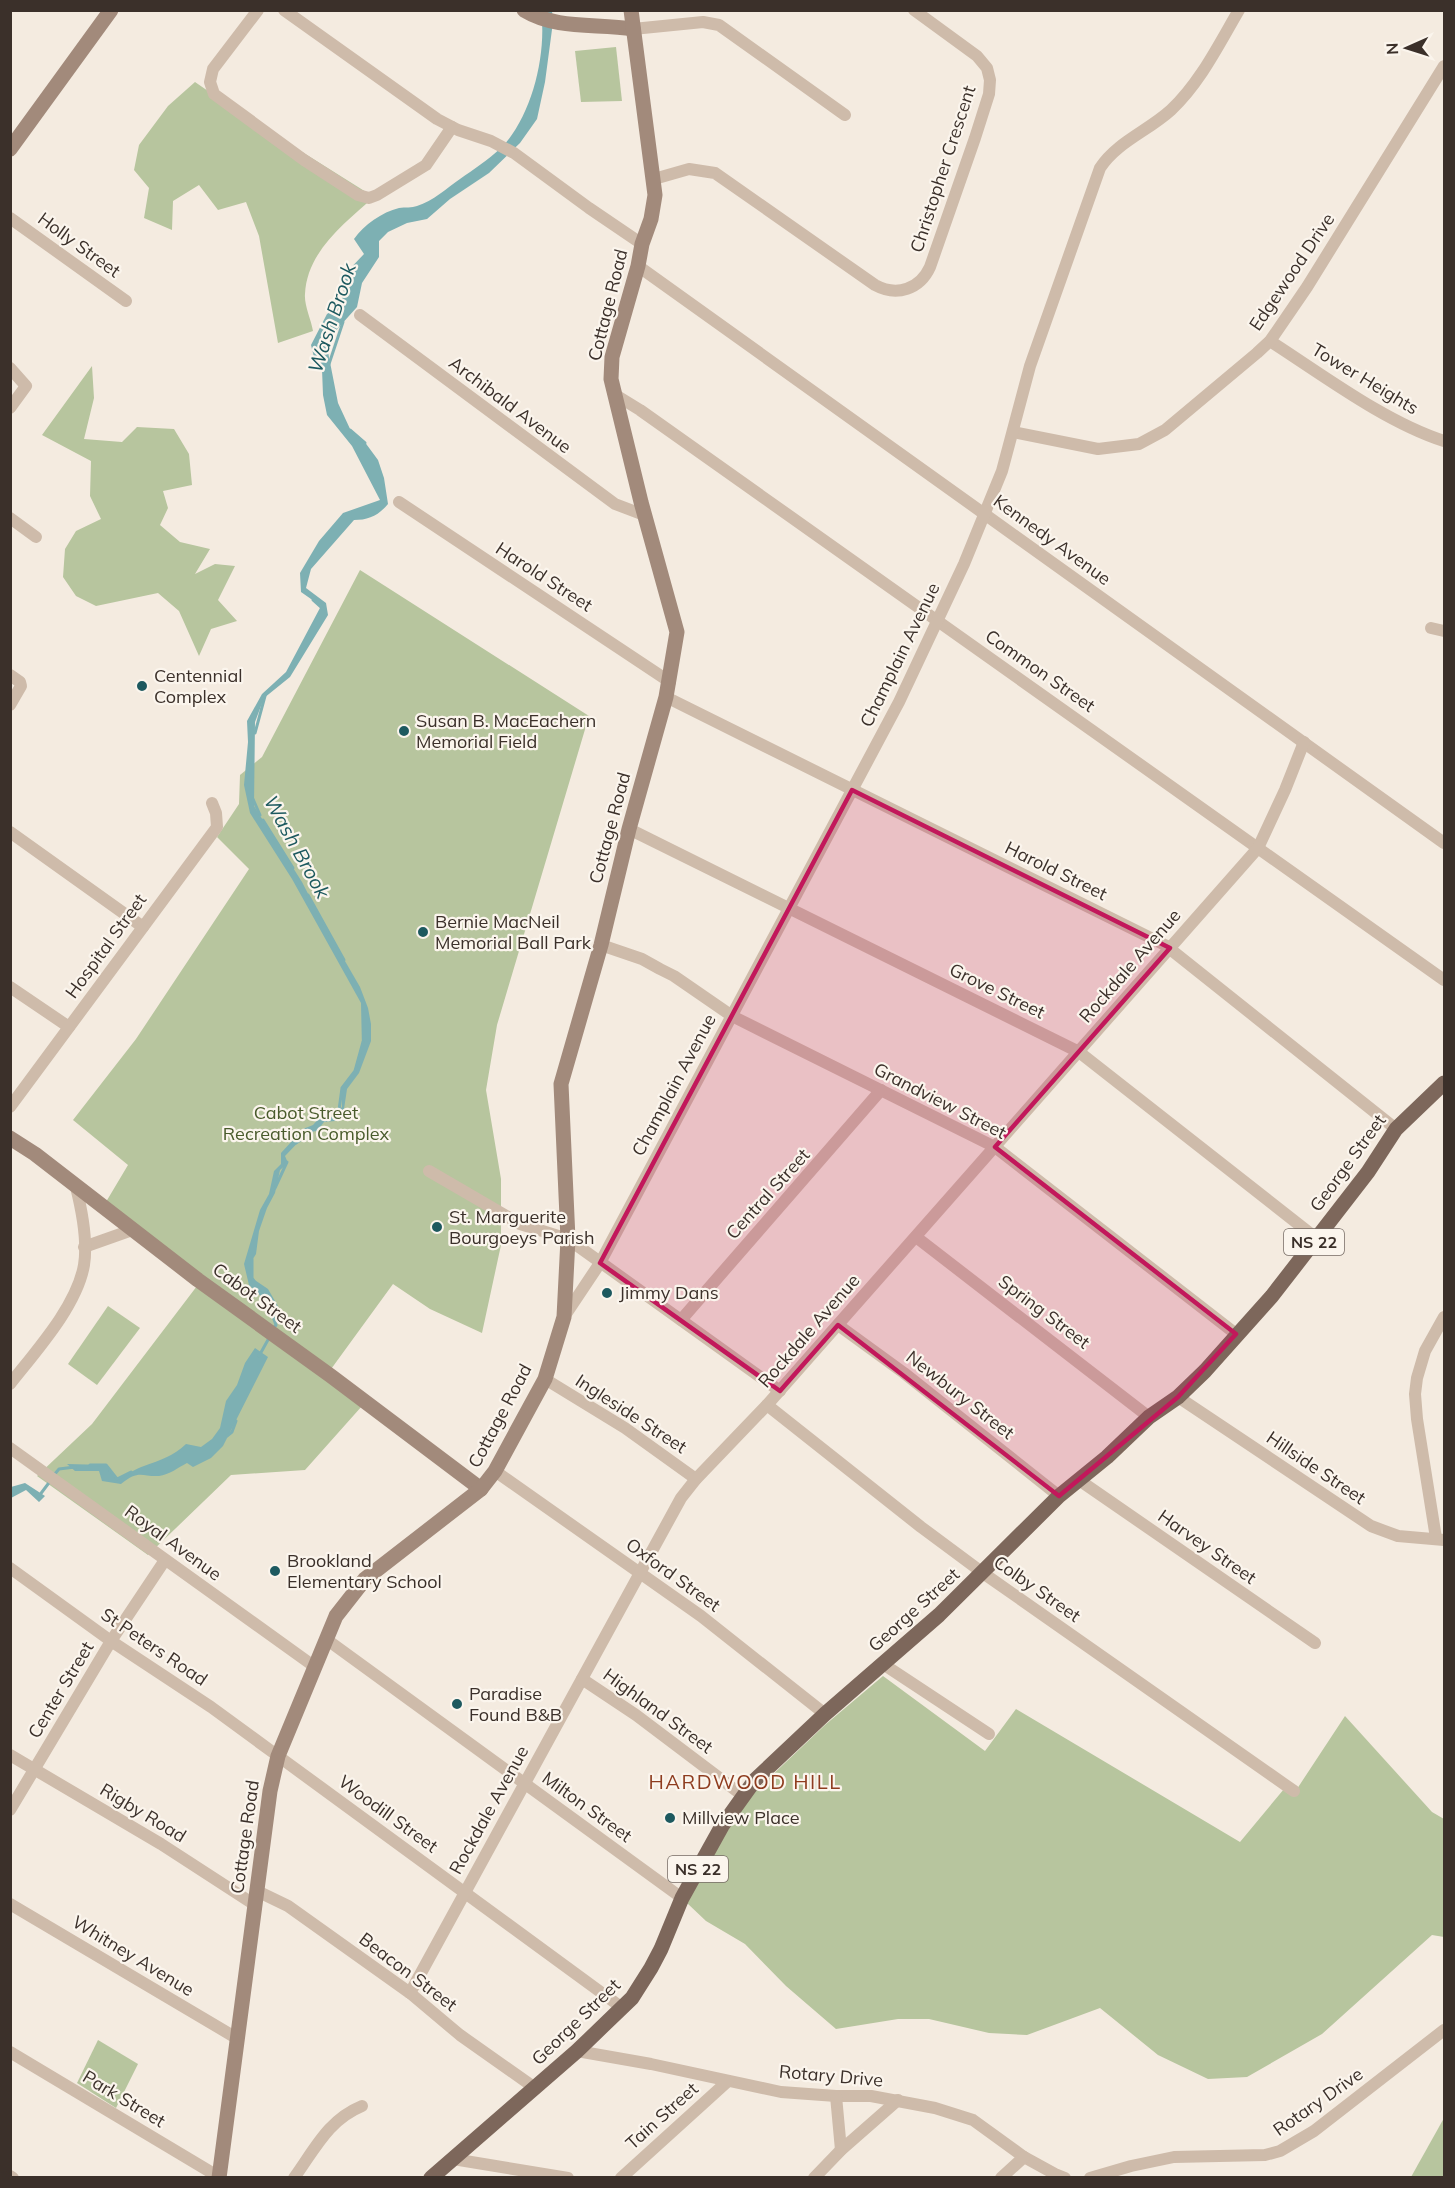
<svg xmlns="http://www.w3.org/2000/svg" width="1455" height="2188" viewBox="0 0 1455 2188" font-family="Mulish,sans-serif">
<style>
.green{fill:#b7c59e}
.water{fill:#7db0b3}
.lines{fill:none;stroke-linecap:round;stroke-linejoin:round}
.stream{stroke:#7db0b3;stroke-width:3}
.street{stroke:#cebbaa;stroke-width:12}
.secondary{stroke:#a28a7b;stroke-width:15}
.primary{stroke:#7d675b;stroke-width:15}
.marked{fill:#c2185b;fill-opacity:0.2;stroke:#c2185b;stroke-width:4.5;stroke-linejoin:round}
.poi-dot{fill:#1d595f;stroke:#fbf5ed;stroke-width:2}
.labels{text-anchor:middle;stroke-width:4.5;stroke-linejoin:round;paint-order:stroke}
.shield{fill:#fbf5ed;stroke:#756b64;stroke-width:1.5}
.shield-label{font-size:16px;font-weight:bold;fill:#3b302a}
.street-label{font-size:18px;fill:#3b302a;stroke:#fbf5ed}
.poi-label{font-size:18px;fill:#3b302a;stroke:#fbf5ed;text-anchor:start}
.park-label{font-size:18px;fill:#495b2c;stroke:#fbf5ed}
.water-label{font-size:20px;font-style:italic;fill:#1d595f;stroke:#fbf5ed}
.neighbourhood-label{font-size:20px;letter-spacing:1.5px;fill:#8e3c1f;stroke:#fbf5ed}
</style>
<rect width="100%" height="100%" fill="#f4ebe0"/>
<!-- green -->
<g class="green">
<path d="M 616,47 L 622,101 L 581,102 L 575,51 Z"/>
<path d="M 195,82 L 237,111 L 374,197 C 345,223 307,251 305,294 C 304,305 311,319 313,331 L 278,343 L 259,236 L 246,202 L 218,210 L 199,185 L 173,201 L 172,230 L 144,218 L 149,188 L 134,170 L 139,145 L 168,106 Z"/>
<path d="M 92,366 L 94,398 L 84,439 L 122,442 L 137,427 L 174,429 L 189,454 L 192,485 L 163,491 L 168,508 L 160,525 L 180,542 L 210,549 L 195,574 L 215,564 L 235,566 L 218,600 L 237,621 L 211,629 L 199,656 L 179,611 L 158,593 L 96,606 L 76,596 L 63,577 L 65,549 L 76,531 L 101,519 L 90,496 L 91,461 L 42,435 Z"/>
<path d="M 360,570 L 589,716 L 497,1025 L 486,1090 L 501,1179 L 501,1245 L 482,1333 L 430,1309 L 393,1284 L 326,1376 L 362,1406 L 305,1470 L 231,1475 L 148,1555 L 37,1476 L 92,1424 L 197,1286 L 100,1212 L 128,1165 L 73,1120 L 136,1039 L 249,869 L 217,837 L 239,804 L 240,775 L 262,757 Z"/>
<path d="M 108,1306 L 140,1328 L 97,1385 L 68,1364 Z"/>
<path d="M 883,1676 L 985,1751 L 1016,1709 L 1240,1842 L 1284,1789 L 1293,1795 L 1345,1716 L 1432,1812 L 1444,1819 L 1444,1937 L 1432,1935 L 1322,2034 L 1247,2077 L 1208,2079 L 1158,2055 L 1100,2008 L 1027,2035 L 989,2033 L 929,2019 L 898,2019 L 836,2029 L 786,1986 L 745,1944 L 706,1921 L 687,1903 L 733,1818 L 748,1798 L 825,1725 Z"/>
<path d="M 98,2040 L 138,2064 L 116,2108 L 77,2083 Z"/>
<path d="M 1444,2118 L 1444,2177 L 1411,2177 Z"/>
</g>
<!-- water -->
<g class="water">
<path d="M 541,11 L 552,11 L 553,22 L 545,82 L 537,119 L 520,143 L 489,173 L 450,199 L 427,219 L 407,223 L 388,232 L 379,241 L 379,257 L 362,283 L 357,307 L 331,336 L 328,352 L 338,403 L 351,431 L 364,441 L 378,460 L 384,478 L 388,504 C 378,516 368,520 354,520 L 311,569 L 306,588 L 326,603 L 328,615 L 290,677 L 264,698 L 255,722 L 254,806 L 302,882 L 323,923 L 360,987 L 368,1008 L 371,1024 L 371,1041 L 359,1073 L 347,1089 L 344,1109 L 335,1121 L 324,1122 L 317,1131 L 308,1132 L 285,1156 L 288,1163 L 280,1170 L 275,1193 L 267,1208 L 259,1231 L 256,1254 L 251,1262 L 252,1278 L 268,1289 L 279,1308 L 270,1305 L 249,1285 L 244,1264 L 260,1210 L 269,1194 L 274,1171 L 281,1164 L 281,1153 L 303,1129 L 313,1125 L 320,1117 L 333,1117 L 342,1107 L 342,1088 L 355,1071 L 362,1049 L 361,1003 L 292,879 L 250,813 L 244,785 L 248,742 L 247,721 L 262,694 L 286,672 L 321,606 L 301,592 L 300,573 L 319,541 L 343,513 L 380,500 L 352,446 L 327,415 L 323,395 L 322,369 L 315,361 L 311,345 L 327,314 L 338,307 L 344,293 L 342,277 L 364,254 L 354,239 C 364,225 382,212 399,208 C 405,207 412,208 417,206 C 433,201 447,188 460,179 C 474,169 488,160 501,148 C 532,117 547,54 541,11 Z"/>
<path d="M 255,1348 L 268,1357 L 223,1446 L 211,1458 L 193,1467 L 187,1463 C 179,1467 169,1475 159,1476 C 142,1477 139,1469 121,1484 L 102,1481 L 99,1471 L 75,1471 L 67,1464 L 106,1465 L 118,1479 C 126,1475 135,1469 144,1466 C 161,1460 173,1456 186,1444 L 201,1447 L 212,1439 L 220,1428 L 226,1401 L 237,1385 L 245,1363 Z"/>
<path d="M 25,1483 L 45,1496 L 39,1502 L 26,1490 L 11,1498 L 11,1487 Z"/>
</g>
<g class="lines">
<!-- stream -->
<g class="stream">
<path d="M 329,364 L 343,322"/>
<path d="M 350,430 L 365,443"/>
<path d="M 313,600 L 323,609"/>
<path d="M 255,733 L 265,696"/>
<path d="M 253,799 L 260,815"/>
<path d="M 263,820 L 293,868"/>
<path d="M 308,895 L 344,960"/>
<path d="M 339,1110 L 342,1088 L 355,1071 L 363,1042"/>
<path d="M 296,1143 L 312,1131"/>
<path d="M 275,1188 L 287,1162"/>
<path d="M 252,1259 L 252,1278 L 254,1281"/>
<path d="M 268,1302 L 276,1325 L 273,1329"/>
<path d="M 259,1356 L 269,1338"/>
<path d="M 227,1436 L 232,1432 L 236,1421"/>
<path d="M 90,1465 L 106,1465 L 117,1479 L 131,1472"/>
<path d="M 54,1475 L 59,1469 L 75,1467"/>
<path d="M 39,1496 L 51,1480"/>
</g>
<!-- street -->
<g class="street">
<path d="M 258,10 L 213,69 L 210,82 L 214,94 L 304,160 L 358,195 L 369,198 L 377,195 L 426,165 L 452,127"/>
<path d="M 284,10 L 437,119 L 458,130 L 491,141 L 514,153 L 589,208 L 642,244"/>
<path d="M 633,29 L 703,22 L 719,25 L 845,115"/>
<path d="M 654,179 L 689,169 L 715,173 L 875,285 C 897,297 920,289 930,267 L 975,138 L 989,94 L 990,80 L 987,68 L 977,56 L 914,10"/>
<path d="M 10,218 L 126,301"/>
<path d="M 638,266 L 1444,843"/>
<path d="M 360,315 L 615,504 L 644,515"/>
<path d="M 1270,341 C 1323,375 1385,422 1444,441"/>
<path d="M 10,368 L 26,386 L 10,408"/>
<path d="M 614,394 L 640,410 L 1444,980"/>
<path d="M 1013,432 L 1098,449 L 1139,444 L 1165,430 L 1257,353 L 1270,341 L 1307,287 L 1444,66"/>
<path d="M 399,502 L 670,682"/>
<path d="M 10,518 L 36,537"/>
<path d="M 1431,628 L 1444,631"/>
<path d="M 10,675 L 20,682 L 21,686 L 10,705"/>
<path d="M 666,697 L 1165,945 L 1396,1129"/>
<path d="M 629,829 L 1079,1052 L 1316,1238"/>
<path d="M 10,832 L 143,927"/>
<path d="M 601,945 L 642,959 L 660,969 L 674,976 L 732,1016 L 995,1147 L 1236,1334"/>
<path d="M 10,987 L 69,1027"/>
<path d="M 10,1107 L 217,827 L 216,813 L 212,803"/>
<path d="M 429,1171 L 520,1224 L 568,1239 L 780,1391"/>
<path d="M 916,1237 L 1149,1417"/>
<path d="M 84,1247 L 132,1230"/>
<path d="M 564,1317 L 600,1263 L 899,702 L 964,564 L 1002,471 L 1030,366 L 1100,168 C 1117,142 1148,131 1171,110 C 1200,83 1219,44 1239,10"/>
<path d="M 681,1320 L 881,1090"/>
<path d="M 838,1325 L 904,1373 L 1059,1496"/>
<path d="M 545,1379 L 625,1428 L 696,1479"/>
<path d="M 10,1384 C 36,1351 77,1306 84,1265 C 88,1240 82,1211 76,1187"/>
<path d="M 1178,1397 L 1371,1526 L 1398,1536 L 1444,1540"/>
<path d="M 767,1405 L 921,1527 L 983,1573 L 1294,1791"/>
<path d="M 10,1448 L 315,1667"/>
<path d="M 495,1471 L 701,1616 L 825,1714"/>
<path d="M 1079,1480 L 1315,1643"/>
<path d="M 1436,1538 L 1417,1419 L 1415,1394 L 1417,1378 L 1425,1351 L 1444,1317"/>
<path d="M 10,1568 L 111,1641 L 211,1707 L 278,1756 L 621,2007"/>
<path d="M 326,1639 L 682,1898"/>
<path d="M 883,1664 L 989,1734"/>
<path d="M 582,1679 L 636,1715 L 742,1795"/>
<path d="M 10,1755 L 161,1844 L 255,1905"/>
<path d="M 10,1810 L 111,1641 L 165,1560"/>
<path d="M 257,1891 L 288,1906 L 410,1993 L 460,2035 L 535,2088"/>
<path d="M 10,1904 L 238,2039"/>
<path d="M 410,1993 L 681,1498 L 696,1479 L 767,1405 L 1258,848 L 1285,790 L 1304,742"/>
<path d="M 577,2051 L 651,2064 L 781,2092 L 836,2096 L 871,2096 L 935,2108 L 973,2120 L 1024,2157 L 1055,2174 L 1065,2178"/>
<path d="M 10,2052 L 219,2177"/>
<path d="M 836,2096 L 841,2150"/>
<path d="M 453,2159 L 568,2178"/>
<path d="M 10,2176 L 13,2178"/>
<path d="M 294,2178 C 315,2149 328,2120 362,2106"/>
<path d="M 621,2178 L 728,2081"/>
<path d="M 814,2178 L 841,2150 L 898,2100"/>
<path d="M 1001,2178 L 1024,2157"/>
<path d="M 1090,2178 L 1131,2166 L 1174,2157 L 1265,2155 L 1280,2151 L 1314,2131 L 1444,2030"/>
</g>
<!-- secondary -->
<g class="secondary">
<path d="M 524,10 C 557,30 596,23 633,29"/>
<path d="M 10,149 L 111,10"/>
<path d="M 10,1138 L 35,1154 L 198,1280 L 331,1376 L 481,1489"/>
<path d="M 219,2178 L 270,1791 L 278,1756 L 336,1616 L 365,1579 L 481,1489 L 495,1471 L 545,1379 L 564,1317 L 568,1239 L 561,1084 L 601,945 L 629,829 L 666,697 L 677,632 L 641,502 L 611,379 L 612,357 L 638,266 L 642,244 L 651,219 L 655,195 L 631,10"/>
</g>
<!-- primary -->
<path class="primary" d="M 431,2178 L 577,2051 L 632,1998 L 651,1968 L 661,1949 L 682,1898 L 722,1826 L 755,1780 L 825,1714 L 939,1615 L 1059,1496 L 1107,1457 L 1149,1417 L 1178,1397 L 1205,1371 L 1272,1296 L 1368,1172 L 1396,1129 L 1444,1083"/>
</g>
<!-- marked area -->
<path class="marked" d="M 852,790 L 1170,948 L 995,1147 L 1236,1334 L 1178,1397 L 1059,1496 L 838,1325 L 780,1391 L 600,1263 Z"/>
<!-- markers -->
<g class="poi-dot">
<circle cx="142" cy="686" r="6"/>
<circle cx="404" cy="731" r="6"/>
<circle cx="423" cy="932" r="6"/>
<circle cx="437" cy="1227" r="6"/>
<circle cx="607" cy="1293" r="6"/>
<circle cx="275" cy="1571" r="6"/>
<circle cx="457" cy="1704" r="6"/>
<circle cx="670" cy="1818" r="6"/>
</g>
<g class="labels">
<!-- shield labels -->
<g class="shield">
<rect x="1284" y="1229" width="60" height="26" rx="4.5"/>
<rect x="668" y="1856" width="60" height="26" rx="4.5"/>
</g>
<g class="shield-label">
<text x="1314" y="1248">NS 22</text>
<text x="698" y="1875">NS 22</text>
</g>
<!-- street labels -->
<g class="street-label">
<text transform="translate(943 169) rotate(-72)" y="6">Christopher Crescent</text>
<text transform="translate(79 245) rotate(36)" y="6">Holly Street</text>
<text transform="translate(1292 272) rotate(-56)" y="6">Edgewood Drive</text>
<text transform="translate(608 305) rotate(-76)" y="6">Cottage Road</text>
<text transform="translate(1365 379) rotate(31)" y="6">Tower Heights</text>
<text transform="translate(510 405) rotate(37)" y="6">Archibald Avenue</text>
<text transform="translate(1052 540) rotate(36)" y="6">Kennedy Avenue</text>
<text transform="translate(544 577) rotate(33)" y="6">Harold Street</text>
<text transform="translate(900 655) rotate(-64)" y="6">Champlain Avenue</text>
<text transform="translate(1040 671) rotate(35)" y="6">Common Street</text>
<text transform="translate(610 828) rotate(-75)" y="6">Cottage Road</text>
<text transform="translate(1056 871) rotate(26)" y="6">Harold Street</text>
<text transform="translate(106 946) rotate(-54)" y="6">Hospital Street</text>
<text transform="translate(1130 966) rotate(-49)" y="6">Rockdale Avenue</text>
<text transform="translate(997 991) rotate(26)" y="6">Grove Street</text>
<text transform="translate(674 1085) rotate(-62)" y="6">Champlain Avenue</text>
<text transform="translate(940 1101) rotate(27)" y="6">Grandview Street</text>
<text transform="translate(1348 1163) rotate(-54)" y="6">George Street</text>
<text transform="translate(768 1194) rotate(-48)" y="6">Central Street</text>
<text transform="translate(257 1298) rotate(36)" y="6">Cabot Street</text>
<text transform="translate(1044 1312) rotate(37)" y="6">Spring Street</text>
<text transform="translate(809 1331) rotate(-49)" y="6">Rockdale Avenue</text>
<text transform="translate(960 1395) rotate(38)" y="6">Newbury Street</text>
<text transform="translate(631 1414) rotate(33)" y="6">Ingleside Street</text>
<text transform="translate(500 1416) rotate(-62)" y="6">Cottage Road</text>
<text transform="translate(1316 1468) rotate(34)" y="6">Hillside Street</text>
<text transform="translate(173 1543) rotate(36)" y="6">Royal Avenue</text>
<text transform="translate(1207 1547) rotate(35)" y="6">Harvey Street</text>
<text transform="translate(673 1575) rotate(36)" y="6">Oxford Street</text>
<text transform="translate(1037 1589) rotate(35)" y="6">Colby Street</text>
<text transform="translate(914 1610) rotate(-42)" y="6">George Street</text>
<text transform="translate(154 1647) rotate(34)" y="6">St Peters Road</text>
<text transform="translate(61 1690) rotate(-59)" y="6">Center Street</text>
<text transform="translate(658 1711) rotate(36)" y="6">Highland Street</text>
<text transform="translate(587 1807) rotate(36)" y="6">Milton Street</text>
<text transform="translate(489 1810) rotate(-61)" y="6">Rockdale Avenue</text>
<text transform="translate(143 1813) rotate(31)" y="6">Rigby Road</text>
<text transform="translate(388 1814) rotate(36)" y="6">Woodill Street</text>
<text transform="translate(245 1837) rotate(-82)" y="6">Cottage Road</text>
<text transform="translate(133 1956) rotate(31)" y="6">Whitney Avenue</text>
<text transform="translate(408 1972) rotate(37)" y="6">Beacon Street</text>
<text transform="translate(576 2022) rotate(-44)" y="6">George Street</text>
<text transform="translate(831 2076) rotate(5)" y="6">Rotary Drive</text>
<text transform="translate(124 2099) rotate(31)" y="6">Park Street</text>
<text transform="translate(1318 2102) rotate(-35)" y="6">Rotary Drive</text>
<text transform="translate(662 2116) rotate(-42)" y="6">Tain Street</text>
</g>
<!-- poi labels -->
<g class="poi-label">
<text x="154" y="682">Centennial<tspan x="154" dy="21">Complex</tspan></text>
<text x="416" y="727">Susan B. MacEachern<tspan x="416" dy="21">Memorial Field</tspan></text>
<text x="435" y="928">Bernie MacNeil<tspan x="435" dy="21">Memorial Ball Park</tspan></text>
<text x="449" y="1223">St. Marguerite<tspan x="449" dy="21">Bourgoeys Parish</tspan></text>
<text x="619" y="1299">Jimmy Dans</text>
<text x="287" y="1567">Brookland<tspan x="287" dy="21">Elementary School</tspan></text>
<text x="469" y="1700">Paradise<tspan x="469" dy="21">Found B&amp;B</tspan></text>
<text x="682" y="1824">Millview Place</text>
</g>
<!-- park labels -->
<g class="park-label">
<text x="306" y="1119">Cabot Street<tspan x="306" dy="21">Recreation Complex</tspan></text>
</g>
<!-- water labels -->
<g class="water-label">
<text transform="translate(332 318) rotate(-72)" y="7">Wash Brook</text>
<text transform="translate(297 847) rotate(61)" y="7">Wash Brook</text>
</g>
<!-- neighbourhood labels -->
<g class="neighbourhood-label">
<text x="745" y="1789">HARDWOOD HILL</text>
</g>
</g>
<!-- border -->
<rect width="1455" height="2188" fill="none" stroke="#3b302a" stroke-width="24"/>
<!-- north arrow -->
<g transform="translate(1407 48) rotate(267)" stroke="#fbf5ed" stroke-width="4.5" paint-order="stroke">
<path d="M0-4.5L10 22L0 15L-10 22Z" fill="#3b302a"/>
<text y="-9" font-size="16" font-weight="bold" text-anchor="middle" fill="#3b302a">N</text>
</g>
</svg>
